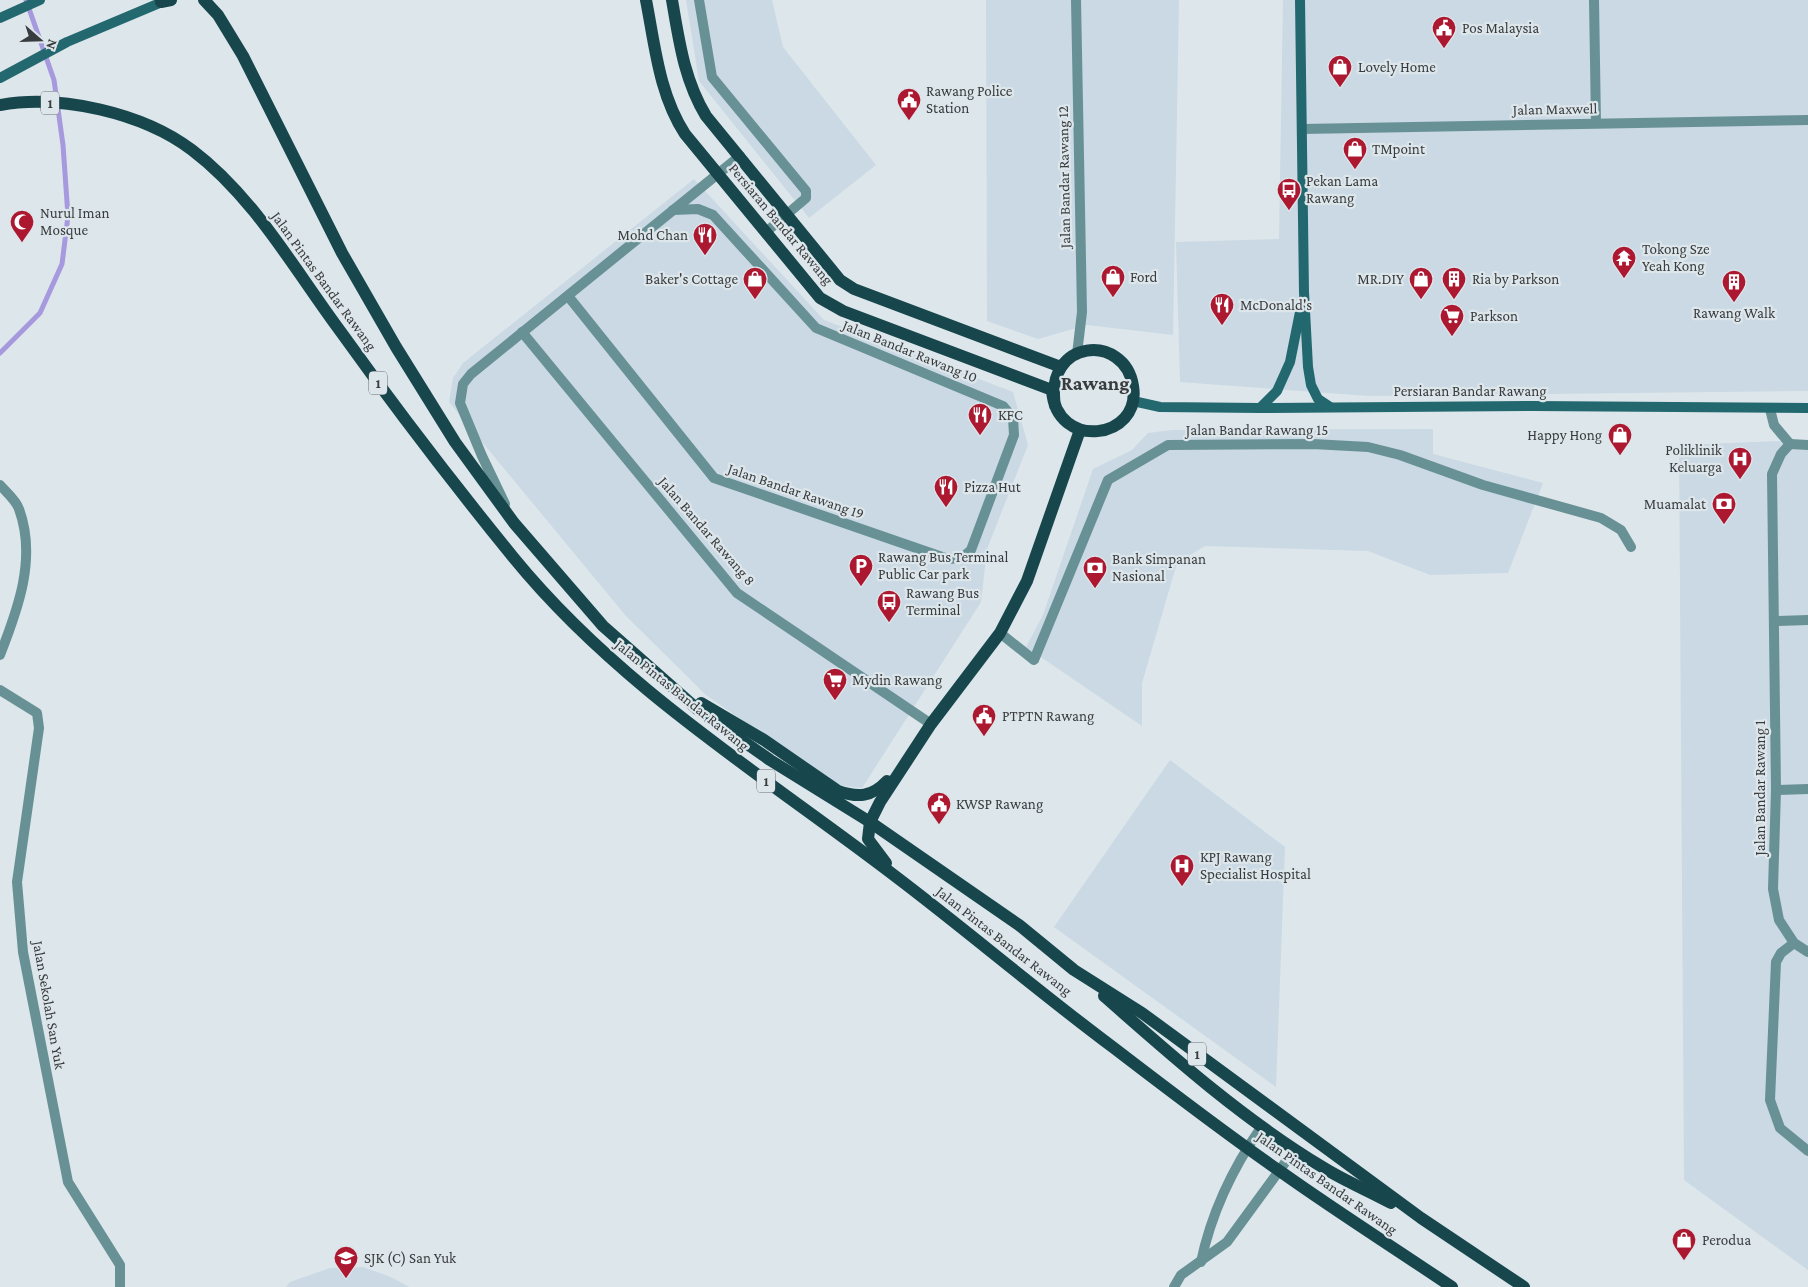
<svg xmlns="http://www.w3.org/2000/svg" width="1808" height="1287" viewBox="0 0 1808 1287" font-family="'Crimson Pro',serif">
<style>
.built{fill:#cad9e3}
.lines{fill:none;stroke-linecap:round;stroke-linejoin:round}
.stream{stroke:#a699de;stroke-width:5}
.street{stroke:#689195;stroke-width:10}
.secondary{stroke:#23686f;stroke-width:10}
.primary{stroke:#17474c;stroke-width:12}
.labels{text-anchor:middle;stroke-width:4.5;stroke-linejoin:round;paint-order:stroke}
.shield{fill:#dde6eb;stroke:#6a6f72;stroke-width:1}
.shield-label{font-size:14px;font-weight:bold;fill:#393c3e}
.poi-label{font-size:15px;fill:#393c3e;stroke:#dde6eb;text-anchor:start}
.street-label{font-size:15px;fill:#393c3e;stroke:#dde6eb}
.district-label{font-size:20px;font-weight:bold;fill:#393c3e;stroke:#dde6eb}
</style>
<rect width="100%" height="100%" fill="#dde6eb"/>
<!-- built -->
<g class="built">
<path d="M 686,0 L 772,0 L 783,47 L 876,165 L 809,218 L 699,81 Z"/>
<path d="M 986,0 L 1179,0 L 1173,335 L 1087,325 L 1038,339 L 987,321 Z"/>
<path d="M 1283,0 L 1808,0 L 1808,391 L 1369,396 L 1180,382 L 1176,242 L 1279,239 Z"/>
<path d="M 694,179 L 824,320 L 1013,392 L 1028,445 L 987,549 L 981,602 L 862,788 L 844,786 L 826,779 L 706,695 L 626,616 L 449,402 L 453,378 L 463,363 Z"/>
<path d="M 1433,429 L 1433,454 L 1543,483 L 1508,573 L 1430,575 L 1368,551 L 1205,546 L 1177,563 L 1142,683 L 1142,726 L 1026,647 L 1043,615 L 1093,469 L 1132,450 L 1148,433 L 1172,430 Z"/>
<path d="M 1808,440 L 1808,1270 L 1684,1180 L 1679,445 Z"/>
<path d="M 1170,760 L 1285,847 L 1276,1087 L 1054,927 Z"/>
<path d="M 363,1267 L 391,1277 L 409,1287 L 286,1287 L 290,1282 L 330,1268 Z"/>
</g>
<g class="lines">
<!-- stream -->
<path class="stream" d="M 0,353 L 40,313 L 62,264 L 68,216 L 63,145 L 54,80 L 26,0"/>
<!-- street -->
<g class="street">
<path d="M 699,0 L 712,77 L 806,191 L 806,198 L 766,232"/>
<path d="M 1076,0 L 1082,312 L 1077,354"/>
<path d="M 1594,0 L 1596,123"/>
<path d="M 1302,129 L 1808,120"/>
<path d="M 568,296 L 714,478 L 948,559 L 962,558 L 971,550 L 1014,435 L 1013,418 L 1003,406 L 816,328 L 713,215 L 698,209 L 673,210"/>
<path d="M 522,332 L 737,593 L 931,724"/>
<path d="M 1770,409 L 1774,425 L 1790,444"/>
<path d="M 1790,444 L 1781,454 L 1772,474 L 1776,790 L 1773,889 L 1779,920 L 1794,943 L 1808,952"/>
<path d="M 1790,444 L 1808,445"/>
<path d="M 0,485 C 6,492 16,500 19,509 C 37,558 18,609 0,655"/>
<path d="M 505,504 L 482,456 L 460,403 L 463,384 L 471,374 L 740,156"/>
<path d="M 1774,621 L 1808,620"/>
<path d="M 1000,633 L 1034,660 L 1108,480 L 1168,445 L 1313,444 L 1368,447 L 1400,455 L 1483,485 L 1601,518 L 1621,530 L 1631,547"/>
<path d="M 0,690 L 37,713 L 39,728 L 17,882 L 23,952 L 68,1182 L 120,1265 L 120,1287"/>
<path d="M 1776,790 L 1808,789"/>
<path d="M 1794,943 L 1781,953 L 1776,962 L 1770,1100 L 1780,1128 L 1808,1151"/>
<path d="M 1201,1262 C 1211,1214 1234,1166 1262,1126"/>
<path d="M 1174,1287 L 1181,1275 L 1227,1242 L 1295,1149"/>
</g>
<!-- secondary -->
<g class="secondary">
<path d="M 1300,0 L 1304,292 L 1308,367 L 1311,385 L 1318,399 L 1330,407"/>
<path d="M 0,18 L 40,0"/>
<path d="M 0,78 L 67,42 L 167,0"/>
<path d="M 1133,401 L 1160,407 L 1260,408 L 1533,406 L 1808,408"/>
<path d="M 1260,408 L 1277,391 L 1290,362 L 1301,307"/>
</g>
<!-- primary -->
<g class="primary">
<path d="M 204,0 L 218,15 L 243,56 L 342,253 L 396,347 L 455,442 L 514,523 L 603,626 L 696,708 L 770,760 L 870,822 L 1019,925 L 1074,970 L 1142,1013 L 1421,1218 L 1524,1287"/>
<path d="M 646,0 C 655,46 659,94 685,134 L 820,298 L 843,311 L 1052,390 C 1056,451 1142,440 1133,386 C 1125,333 1044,338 1055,406"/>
<path d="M 672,0 C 679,40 684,80 706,116 L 840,280 L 854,289 L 1061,367"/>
<path d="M 161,2 L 171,0"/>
<path d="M 0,105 C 60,94 143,113 192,150 C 253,196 293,267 338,328 C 394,406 452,482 513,557 C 619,687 763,775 895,876 C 969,932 1040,993 1114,1048 C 1170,1091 1226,1134 1284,1174 C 1339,1213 1396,1249 1452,1287"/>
<path d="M 701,703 L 764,740 L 838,791 C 858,798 872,797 887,781"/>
<path d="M 886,863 L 868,839 L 870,822 L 880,802 L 931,724 L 1000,633 L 1027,581 L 1080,430"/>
<path d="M 1104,996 C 1173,1057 1244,1120 1324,1168 C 1345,1181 1369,1191 1391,1203"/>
</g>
</g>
<!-- icons -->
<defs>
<symbol id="civic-pin" viewBox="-11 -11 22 30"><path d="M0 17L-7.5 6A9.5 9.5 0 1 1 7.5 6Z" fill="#ad1831" stroke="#dde6eb"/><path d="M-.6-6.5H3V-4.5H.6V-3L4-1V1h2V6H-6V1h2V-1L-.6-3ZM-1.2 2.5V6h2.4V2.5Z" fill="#fff"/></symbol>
<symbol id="shop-pin" viewBox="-11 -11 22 30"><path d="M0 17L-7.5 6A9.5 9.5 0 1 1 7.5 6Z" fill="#ad1831" stroke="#dde6eb"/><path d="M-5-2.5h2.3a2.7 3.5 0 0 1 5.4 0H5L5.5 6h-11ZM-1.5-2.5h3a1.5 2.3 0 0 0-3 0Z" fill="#fff"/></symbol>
<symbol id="bus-pin" viewBox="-11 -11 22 30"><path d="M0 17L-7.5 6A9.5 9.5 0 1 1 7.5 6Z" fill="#ad1831" stroke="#dde6eb"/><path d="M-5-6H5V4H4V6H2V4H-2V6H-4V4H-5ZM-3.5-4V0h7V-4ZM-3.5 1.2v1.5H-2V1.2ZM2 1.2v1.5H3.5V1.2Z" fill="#fff"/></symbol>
<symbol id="mosque-pin" viewBox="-11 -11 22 30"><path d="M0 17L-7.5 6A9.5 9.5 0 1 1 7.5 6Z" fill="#ad1831" stroke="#dde6eb"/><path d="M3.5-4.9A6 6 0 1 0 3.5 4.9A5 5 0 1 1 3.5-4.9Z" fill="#fff"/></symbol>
<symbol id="restaurant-pin" viewBox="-11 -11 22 30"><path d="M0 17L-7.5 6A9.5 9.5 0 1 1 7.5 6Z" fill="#ad1831" stroke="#dde6eb"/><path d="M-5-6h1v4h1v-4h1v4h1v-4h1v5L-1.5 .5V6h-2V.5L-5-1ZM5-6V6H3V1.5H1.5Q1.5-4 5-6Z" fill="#fff"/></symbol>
<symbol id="temple-pin" viewBox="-11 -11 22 30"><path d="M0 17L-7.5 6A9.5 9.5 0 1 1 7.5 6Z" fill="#ad1831" stroke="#dde6eb"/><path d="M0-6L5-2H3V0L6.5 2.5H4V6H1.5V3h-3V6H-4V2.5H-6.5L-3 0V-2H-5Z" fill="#fff"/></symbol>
<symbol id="building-pin" viewBox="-11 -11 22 30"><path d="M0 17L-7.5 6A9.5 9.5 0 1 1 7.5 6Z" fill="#ad1831" stroke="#dde6eb"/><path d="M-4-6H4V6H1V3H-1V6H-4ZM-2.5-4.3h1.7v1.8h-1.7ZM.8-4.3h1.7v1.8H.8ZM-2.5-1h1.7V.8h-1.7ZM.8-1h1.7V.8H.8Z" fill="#fff"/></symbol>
<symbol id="supermarket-pin" viewBox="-11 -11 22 30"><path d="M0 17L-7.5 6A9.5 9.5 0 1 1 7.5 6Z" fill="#ad1831" stroke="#dde6eb"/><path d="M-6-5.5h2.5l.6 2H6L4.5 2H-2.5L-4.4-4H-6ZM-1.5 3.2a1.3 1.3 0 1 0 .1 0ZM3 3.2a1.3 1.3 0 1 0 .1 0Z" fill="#fff"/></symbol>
<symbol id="hospital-pin" viewBox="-11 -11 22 30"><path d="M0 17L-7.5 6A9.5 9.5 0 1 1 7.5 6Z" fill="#ad1831" stroke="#dde6eb"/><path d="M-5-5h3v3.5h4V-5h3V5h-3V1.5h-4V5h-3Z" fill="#fff"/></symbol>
<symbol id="bank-pin" viewBox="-11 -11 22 30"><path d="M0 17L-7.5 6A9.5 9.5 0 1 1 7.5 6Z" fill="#ad1831" stroke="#dde6eb"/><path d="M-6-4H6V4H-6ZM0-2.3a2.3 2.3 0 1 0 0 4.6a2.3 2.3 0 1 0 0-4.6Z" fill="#fff"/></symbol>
<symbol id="parking-pin" viewBox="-11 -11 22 30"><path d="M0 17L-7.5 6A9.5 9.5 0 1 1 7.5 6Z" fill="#ad1831" stroke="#dde6eb"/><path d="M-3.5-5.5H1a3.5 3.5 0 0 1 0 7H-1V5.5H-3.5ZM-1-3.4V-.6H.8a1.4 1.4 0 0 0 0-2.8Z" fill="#fff"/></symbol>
<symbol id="school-pin" viewBox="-11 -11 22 30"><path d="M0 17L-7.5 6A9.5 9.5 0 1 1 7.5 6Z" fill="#ad1831" stroke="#dde6eb"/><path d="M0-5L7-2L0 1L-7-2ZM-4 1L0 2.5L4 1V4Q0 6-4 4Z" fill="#fff"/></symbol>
</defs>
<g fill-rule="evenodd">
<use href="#civic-pin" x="1430" y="14" width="28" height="38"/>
<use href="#shop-pin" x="1326" y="53" width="28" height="38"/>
<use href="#civic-pin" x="895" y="86" width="28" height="38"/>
<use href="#shop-pin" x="1341" y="135" width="28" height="38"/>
<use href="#bus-pin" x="1275" y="176" width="28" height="38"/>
<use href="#mosque-pin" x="8" y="208" width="28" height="38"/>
<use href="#restaurant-pin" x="691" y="221" width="28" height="38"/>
<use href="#temple-pin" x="1610" y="244" width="28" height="38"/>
<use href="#shop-pin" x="1099" y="263" width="28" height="38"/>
<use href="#shop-pin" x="741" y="265" width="28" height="38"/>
<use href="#shop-pin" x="1407" y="265" width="28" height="38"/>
<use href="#building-pin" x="1440" y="265" width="28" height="38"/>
<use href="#building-pin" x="1720" y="268" width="28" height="38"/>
<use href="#restaurant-pin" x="1208" y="291" width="28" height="38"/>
<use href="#supermarket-pin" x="1438" y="302" width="28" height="38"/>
<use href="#restaurant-pin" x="966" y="401" width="28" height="38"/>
<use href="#shop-pin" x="1606" y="421" width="28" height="38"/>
<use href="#hospital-pin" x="1726" y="445" width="28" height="38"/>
<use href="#restaurant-pin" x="932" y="473" width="28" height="38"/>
<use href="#bank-pin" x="1710" y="490" width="28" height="38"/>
<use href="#parking-pin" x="847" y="552" width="28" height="38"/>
<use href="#bank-pin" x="1081" y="554" width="28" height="38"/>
<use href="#bus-pin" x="875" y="588" width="28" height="38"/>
<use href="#supermarket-pin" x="821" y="666" width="28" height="38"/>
<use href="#civic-pin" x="970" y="702" width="28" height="38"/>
<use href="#civic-pin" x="925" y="790" width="28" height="38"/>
<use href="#hospital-pin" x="1168" y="852" width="28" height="38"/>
<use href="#shop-pin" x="1670" y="1226" width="28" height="38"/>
<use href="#school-pin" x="332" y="1244" width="28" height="38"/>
</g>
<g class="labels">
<!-- shield labels -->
<g class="shield">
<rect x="41" y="91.5" width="18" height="23" rx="4"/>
<rect x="369" y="371.5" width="18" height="23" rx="4"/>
<rect x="757" y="769.5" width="18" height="23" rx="4"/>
<rect x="1188" y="1042.5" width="18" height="23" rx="4"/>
</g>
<g class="shield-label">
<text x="50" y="108">1</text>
<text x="378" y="388">1</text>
<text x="766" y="786">1</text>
<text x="1197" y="1059">1</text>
</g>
<!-- poi labels -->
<g class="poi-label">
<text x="1462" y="33">Pos Malaysia</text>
<text x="1358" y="72">Lovely Home</text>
<text x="926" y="96">Rawang Police<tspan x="926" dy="17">Station</tspan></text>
<text x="1372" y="154">TMpoint</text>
<text x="1306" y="186">Pekan Lama<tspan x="1306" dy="17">Rawang</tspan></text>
<text x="40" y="218">Nurul Iman<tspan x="40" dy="17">Mosque</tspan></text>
<text x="688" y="240" text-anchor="end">Mohd Chan</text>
<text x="1642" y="254">Tokong Sze<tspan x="1642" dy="17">Yeah Kong</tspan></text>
<text x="1130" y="282">Ford</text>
<text x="738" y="284" text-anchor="end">Baker's Cottage</text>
<text x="1404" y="284" text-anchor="end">MR.DIY</text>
<text x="1472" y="284">Ria by Parkson</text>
<text x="1240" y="310">McDonald's</text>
<text x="1734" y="318" text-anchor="middle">Rawang Walk</text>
<text x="1470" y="321">Parkson</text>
<text x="998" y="420">KFC</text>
<text x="1602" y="440" text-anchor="end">Happy Hong</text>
<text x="1722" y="455" text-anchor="end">Poliklinik<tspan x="1722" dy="17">Keluarga</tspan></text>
<text x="964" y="492">Pizza Hut</text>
<text x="1706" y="509" text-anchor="end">Muamalat</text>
<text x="878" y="562">Rawang Bus Terminal<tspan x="878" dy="17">Public Car park</tspan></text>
<text x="1112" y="564">Bank Simpanan<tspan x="1112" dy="17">Nasional</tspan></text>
<text x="906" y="598">Rawang Bus<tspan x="906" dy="17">Terminal</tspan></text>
<text x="852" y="685">Mydin Rawang</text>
<text x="1002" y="721">PTPTN Rawang</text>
<text x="956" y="809">KWSP Rawang</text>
<text x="1200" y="862">KPJ Rawang<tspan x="1200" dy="17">Specialist Hospital</tspan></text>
<text x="1702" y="1245">Perodua</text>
<text x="364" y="1263">SJK (C) San Yuk</text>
</g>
<!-- street labels -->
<g class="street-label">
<text transform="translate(1555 109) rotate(-1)" y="5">Jalan Maxwell</text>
<text transform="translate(1064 177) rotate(-91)" y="5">Jalan Bandar Rawang 12</text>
<text transform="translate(781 224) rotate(50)" y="5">Persiaran Bandar Rawang</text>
<text transform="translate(324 281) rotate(54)" y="5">Jalan Pintas Bandar Rawang</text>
<text transform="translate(910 351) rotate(22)" y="5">Jalan Bandar Rawang 10</text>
<text x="1470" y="396">Persiaran Bandar Rawang</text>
<text x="1257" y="435">Jalan Bandar Rawang 15</text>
<text transform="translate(796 491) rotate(19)" y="5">Jalan Bandar Rawang 19</text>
<text transform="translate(707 531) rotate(49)" y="5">Jalan Bandar Rawang 8</text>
<text transform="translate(682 695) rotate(39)" y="5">Jalan Pintas Bandar Rawang</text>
<text transform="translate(1760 788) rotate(-90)" y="5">Jalan Bandar Rawang 1</text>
<text transform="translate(1004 941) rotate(38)" y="5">Jalan Pintas Bandar Rawang</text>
<text transform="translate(49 1005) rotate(80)" y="5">Jalan Sekolah San Yuk</text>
<text transform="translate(1327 1183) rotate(35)" y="5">Jalan Pintas Bandar Rawang</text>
</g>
<!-- district labels -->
<g class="district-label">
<text x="1095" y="390">Rawang</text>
</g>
</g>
<!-- north arrow -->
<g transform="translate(40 40) rotate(110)" stroke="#dde6eb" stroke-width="4" paint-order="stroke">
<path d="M0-4L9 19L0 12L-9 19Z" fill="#393c3e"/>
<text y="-8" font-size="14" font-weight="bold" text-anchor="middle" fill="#393c3e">N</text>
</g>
</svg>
